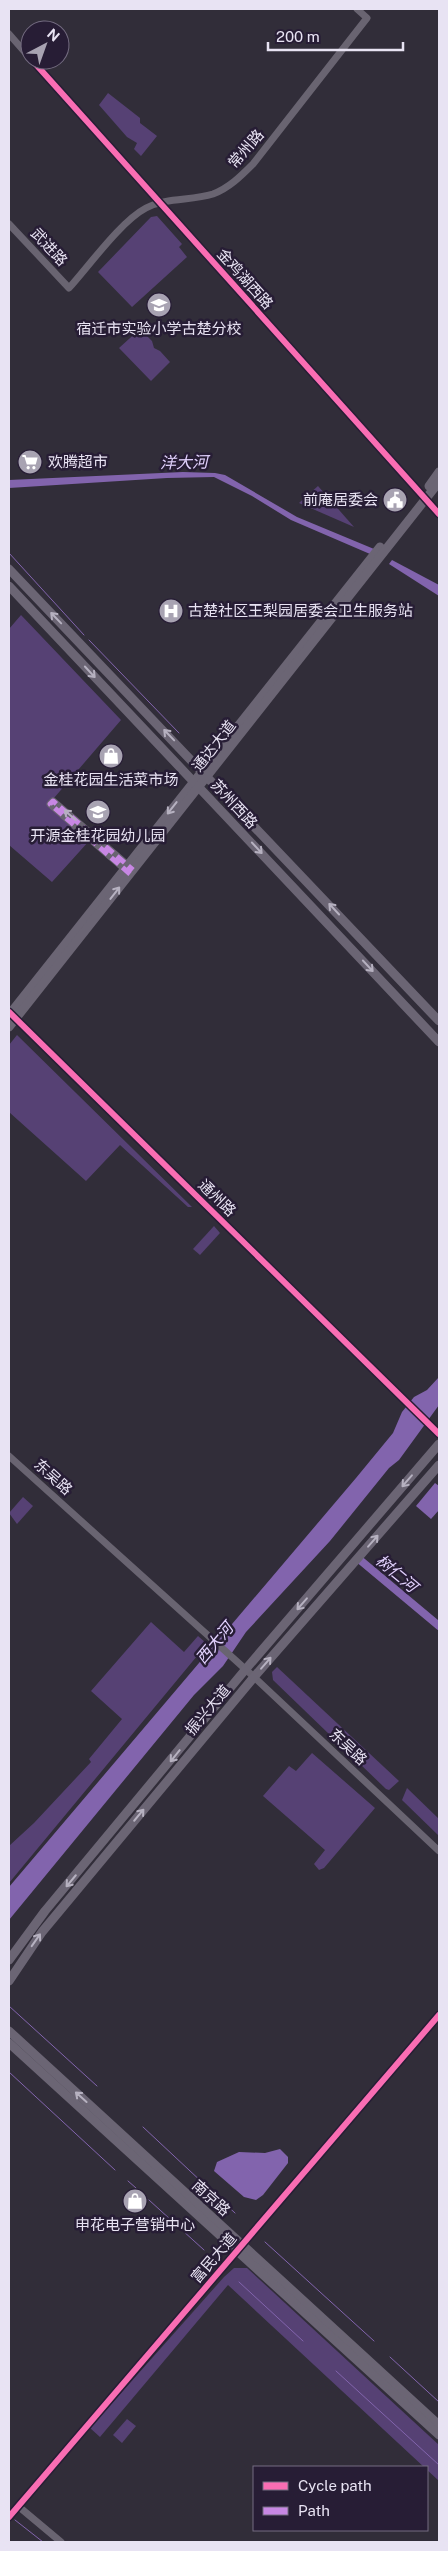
<svg xmlns="http://www.w3.org/2000/svg" width="448" height="2551" viewBox="0 0 448 2551" font-family="'Public Sans','Noto Sans SC',sans-serif">
<style>
.green{fill:#564174}
.water{fill:#8264ad}
.lines{fill:none;stroke-linecap:round;stroke-linejoin:round}
.stream{stroke:#8264ad;stroke-width:1}
.river{stroke:#8264ad;stroke-width:8}
.minor{stroke:#696471;stroke-width:7}
.major{stroke:#6b6574;stroke-width:9}
.quiet{stroke:#c787e3;stroke-width:5;stroke-dasharray:10 5;stroke-linecap:butt}
.cycleway-casing{stroke:#271d35;stroke-width:9}
.cycleway{stroke:#f96db3;stroke-width:6}
.oneway{stroke:#b6b1c0}
.oneway2{stroke:#b5b0bf}
.labels{text-anchor:middle;stroke-width:5;stroke-linejoin:round;paint-order:stroke}
.street-label{font-size:15px;fill:#e8e3f3;stroke:#271d35}
.poi-label{font-size:15px;fill:#e8e3f3;stroke:#271d35}
.water-label{font-size:16px;font-style:italic;fill:#e2d2fe;stroke:#271d35}
</style>
<rect width="100%" height="100%" fill="#312d39"/>
<!-- green -->
<g class="green">
<path d="M 108,93 L 140,118 L 140,123 L 157,136 L 141,156 L 134,149 L 137,143 L 127,137 L 99,105 Z"/>
<path d="M 157,216 L 182,244 L 179,247 L 187,257 L 132,307 L 98,272 L 151,217 Z"/>
<path d="M 140,329 L 152,341 L 154,348 L 160,351 L 170,362 L 151,381 L 119,348 Z"/>
<path d="M 318,486 L 354,527 L 299,503 Z"/>
<path d="M 21,615 L 121,720 L 48,805 L 89,841 L 52,882 L 9,845 L 9,629 Z"/>
<path d="M 17,1035 L 192,1207 L 188,1207 L 120,1145 L 86,1181 L 9,1112 L 9,1045 Z"/>
<path d="M 214,1226 L 220,1233 L 200,1255 L 193,1249 Z"/>
<path d="M 23,1497 L 33,1506 L 17,1524 L 9,1513 Z"/>
<path d="M 151,1622 L 184,1652 L 198,1636 L 206,1643 L 201,1649 L 202,1650 L 9,1883 L 9,1846 L 34,1823 L 91,1762 L 89,1759 L 122,1719 L 91,1691 Z"/>
<path d="M 277,1667 L 399,1781 L 389,1790 L 386,1789 L 273,1680 L 272,1672 Z"/>
<path d="M 312,1753 L 375,1808 L 324,1868 L 319,1870 L 314,1864 L 325,1850 L 263,1796 L 289,1766 L 296,1771 Z"/>
<path d="M 407,1788 L 439,1819 L 439,1836 L 402,1800 Z"/>
<path d="M 234,2268 L 247,2268 L 439,2445 L 439,2481 L 228,2285 L 100,2437 L 90,2428 L 224,2277 Z"/>
<path d="M 127,2419 L 136,2426 L 122,2443 L 113,2435 Z"/>
</g>
<!-- water -->
<g class="water">
<path d="M 183,472 L 215,473 L 225,475 L 297,517 L 374,549 L 370,554 L 291,520 L 252,496 L 214,477 L 167,478 L 9,488 L 9,480 Z"/>
<path d="M 392,560 L 439,585 L 439,596 L 389,564 Z"/>
<path d="M 439,1377 L 439,1405 L 399,1460 L 389,1468 L 330,1541 L 246,1632 L 223,1666 L 194,1695 L 9,1920 L 9,1887 L 356,1478 L 393,1433 L 402,1412 L 414,1397 L 427,1390 Z"/>
<path d="M 435,1483 L 439,1486 L 439,1510 L 431,1519 L 416,1506 Z"/>
<path d="M 280,2149 L 288,2157 L 288,2163 L 263,2195 L 256,2200 L 244,2197 L 214,2171 L 217,2162 L 239,2152 L 265,2153 Z"/>
</g>
<g class="lines">
<!-- stream -->
<g class="stream">
<path d="M 9,553 L 84,635"/>
<path d="M 89,640 L 179,733"/>
<path d="M 9,2006 L 97,2086"/>
<path d="M 9,2072 L 115,2170"/>
<path d="M 143,2127 L 235,2213"/>
<path d="M 128,2181 L 136,2188"/>
<path d="M 149,2200 L 204,2250"/>
<path d="M 265,2242 L 374,2341"/>
<path d="M 239,2282 L 303,2341"/>
<path d="M 390,2357 L 439,2402"/>
<path d="M 336,2371 L 439,2465"/>
<path d="M 15,2520 L 43,2542"/>
</g>
<!-- river -->
<path class="river" d="M 360,1560 L 439,1626"/>
<!-- minor -->
<g class="minor">
<path d="M 9,34 L 30,58"/>
<path d="M 32,60 L 439,514"/>
<path d="M 9,224 L 69,288 C 89,266 121,221 146,208 C 167,197 191,201 213,194 C 229,188 241,176 253,164 L 367,18 L 357,9"/>
<path d="M 127,871 L 50,804 L 53,801 L 131,868"/>
<path d="M 13,1016 L 439,1434"/>
<path d="M 9,1456 L 254,1677 L 439,1851"/>
<path d="M 18,2506 L 61,2542"/>
<path d="M 9,2517 L 439,2015"/>
</g>
<!-- major -->
<g class="major">
<path d="M 429,486 L 439,472"/>
<path d="M 9,569 L 439,1021"/>
<path d="M 9,586 L 439,1042"/>
<path d="M 9,1015 L 380,547"/>
<path d="M 9,1027 L 439,482"/>
<path d="M 9,1960 L 45,1911 L 245,1670 L 439,1444"/>
<path d="M 9,1981 L 42,1932 L 254,1677 L 439,1465"/>
<path d="M 9,2031 L 439,2425"/>
<path d="M 9,2043 L 439,2435"/>
</g>
<!-- quiet -->
<path class="quiet" d="M 130,874 L 50,804 L 53,801 L 133,870"/>
<defs>
<g id="cycleway">
<path d="M 32,60 L 439,514"/>
<path d="M 9,1012 L 439,1434"/>
<path d="M 9,2517 L 439,2015"/>
</g>
</defs>
<!-- cycleway casing -->
<use href="#cycleway" class="cycleway-casing"/>
<!-- cycleway -->
<use href="#cycleway" class="cycleway"/>
</g>
<!-- one-way arrows -->
<defs><path id="oneway-shaft" d="M-6 0H5M1.5-3L5.5 0L1.5 3" fill="none" stroke-width="1.6" stroke-linecap="round" stroke-linejoin="round" transform="scale(1.25)"/></defs>
<g class="oneway">
<use href="#oneway-shaft" transform="translate(56 618) rotate(-134)"/>
<use href="#oneway-shaft" transform="translate(90 672) rotate(47)"/>
<use href="#oneway-shaft" transform="translate(169 735) rotate(-134)"/>
<use href="#oneway-shaft" transform="translate(172 808) rotate(128)"/>
<use href="#oneway-shaft" transform="translate(257 848) rotate(47)"/>
<use href="#oneway-shaft" transform="translate(115 893) rotate(-52)"/>
<use href="#oneway-shaft" transform="translate(334 909) rotate(-133)"/>
<use href="#oneway-shaft" transform="translate(368 966) rotate(47)"/>
<use href="#oneway-shaft" transform="translate(407 1481) rotate(131)"/>
<use href="#oneway-shaft" transform="translate(373 1541) rotate(-49)"/>
<use href="#oneway-shaft" transform="translate(302 1604) rotate(131)"/>
<use href="#oneway-shaft" transform="translate(266 1663) rotate(-49)"/>
<use href="#oneway-shaft" transform="translate(175 1756) rotate(129)"/>
<use href="#oneway-shaft" transform="translate(139 1815) rotate(-50)"/>
<use href="#oneway-shaft" transform="translate(71 1881) rotate(130)"/>
<use href="#oneway-shaft" transform="translate(36 1940) rotate(-55)"/>
<use href="#oneway-shaft" transform="translate(81 2097) rotate(-138)"/>
</g>
<use class="oneway2" href="#oneway-shaft" transform="translate(70 815) rotate(-139)"/>
<!-- icons -->
<defs>
<symbol id="school-disc" viewBox="-11 -11 22 22"><circle r="9.5" fill="#a8a3b2" stroke="#271d35"/><path d="M0-5L7-2L0 1L-7-2ZM-4 1L0 2.5L4 1V4Q0 6-4 4Z" fill="#fff"/></symbol>
<symbol id="supermarket-disc" viewBox="-11 -11 22 22"><circle r="9.5" fill="#a8a3b2" stroke="#271d35"/><path d="M-6-5.5h2.5l.6 2H6L4.5 2H-2.5L-4.4-4H-6ZM-1.5 3.2a1.3 1.3 0 1 0 .1 0ZM3 3.2a1.3 1.3 0 1 0 .1 0Z" fill="#fff"/></symbol>
<symbol id="civic-disc" viewBox="-11 -11 22 22"><circle r="9.5" fill="#a8a3b2" stroke="#271d35"/><path d="M-.6-6.5H3V-4.5H.6V-3L4-1V1h2V6H-6V1h2V-1L-.6-3ZM-1.2 2.5V6h2.4V2.5Z" fill="#fff"/></symbol>
<symbol id="hospital-disc" viewBox="-11 -11 22 22"><circle r="9.5" fill="#a8a3b2" stroke="#271d35"/><path d="M-5-5h3v3.5h4V-5h3V5h-3V1.5h-4V5h-3Z" fill="#fff"/></symbol>
<symbol id="shop-disc" viewBox="-11 -11 22 22"><circle r="9.5" fill="#a8a3b2" stroke="#271d35"/><path d="M-5-2.5h2.3a2.7 3.5 0 0 1 5.4 0H5L5.5 6h-11ZM-1.5-2.5h3a1.5 2.3 0 0 0-3 0Z" fill="#fff"/></symbol>
</defs>
<g fill-rule="evenodd">
<use href="#school-disc" x="145" y="291" width="28" height="28"/>
<use href="#supermarket-disc" x="16" y="448" width="28" height="28"/>
<use href="#civic-disc" x="381" y="486" width="28" height="28"/>
<use href="#hospital-disc" x="157" y="597" width="28" height="28"/>
<use href="#shop-disc" x="97" y="742" width="28" height="28"/>
<use href="#school-disc" x="84" y="798" width="28" height="28"/>
<use href="#shop-disc" x="121" y="2187" width="28" height="28"/>
</g>
<g class="labels">
<!-- street labels -->
<g class="street-label">
<text transform="translate(246 149) rotate(-49)" y="5">常州路</text>
<text transform="translate(49 247) rotate(47)" y="5">武进路</text>
<text transform="translate(245 279) rotate(48)" y="5">金鸡湖西路</text>
<text transform="translate(214 746) rotate(-52)" y="5">通达大道</text>
<text transform="translate(234 804) rotate(47)" y="5">苏州西路</text>
<text transform="translate(217 1198) rotate(44)" y="5">通州路</text>
<text transform="translate(53 1477) rotate(42)" y="5">东吴路</text>
<text transform="translate(208 1710) rotate(-50)" y="5">振兴大道</text>
<text transform="translate(348 1747) rotate(43)" y="5">东吴路</text>
<text transform="translate(211 2198) rotate(42)" y="5">南京路</text>
<text transform="translate(214 2258) rotate(-49)" y="5">富民大道</text>
</g>
<!-- poi labels -->
<g class="poi-label">
<text x="159" y="334">宿迁市实验小学古楚分校</text>
<text x="48" y="467" text-anchor="start">欢腾超市</text>
<text x="378" y="505" text-anchor="end">前庵居委会</text>
<text x="188" y="616" text-anchor="start">古楚社区王梨园居委会卫生服务站</text>
<text x="111" y="785">金桂花园生活菜市场</text>
<text x="98" y="841">开源金桂花园幼儿园</text>
<text x="135" y="2230">申花电子营销中心</text>
</g>
<!-- water labels -->
<g class="water-label">
<text transform="translate(184 462) rotate(-1)" y="6">洋大河</text>
<text transform="translate(397 1573) rotate(40)" y="6">树仁河</text>
<text transform="translate(214 1643) rotate(-50)" y="6">西大河</text>
</g>
</g>
<!-- border -->
<rect width="448" height="2551" fill="none" stroke="#e8e3f3" stroke-width="20"/>
<!-- legend -->
<rect x="253" y="2466" width="175" height="65" fill="#271d35" stroke="#746c81"/>
<rect x="263" y="2482" width="25" height="8" fill="#f96db3" stroke="#746c81"/>
<text x="298" y="2491" font-size="15" fill="#e8e3f3">Cycle path</text>
<rect x="263" y="2507" width="25" height="8" fill="#c787e3" stroke="#746c81"/>
<text x="298" y="2516" font-size="15" fill="#e8e3f3">Path</text>
<!-- north arrow -->
<g transform="translate(45 45) rotate(41)"><circle r="24" fill="#271d35" stroke="#746c81"/>
<path d="M0-4L9 19L0 12L-9 19Z" fill="#a8a3b2"/>
<text y="-8" font-size="14" font-weight="bold" text-anchor="middle" fill="#e8e3f3">N</text>
</g>
<!-- scale -->
<path d="M268 42v8h135v-8" fill="none" stroke="#e8e3f3" stroke-width="2.5"/>
<text x="276" y="42" font-size="15" fill="#e8e3f3" stroke="#271d35" stroke-width="4" paint-order="stroke">200 m</text>
</svg>
